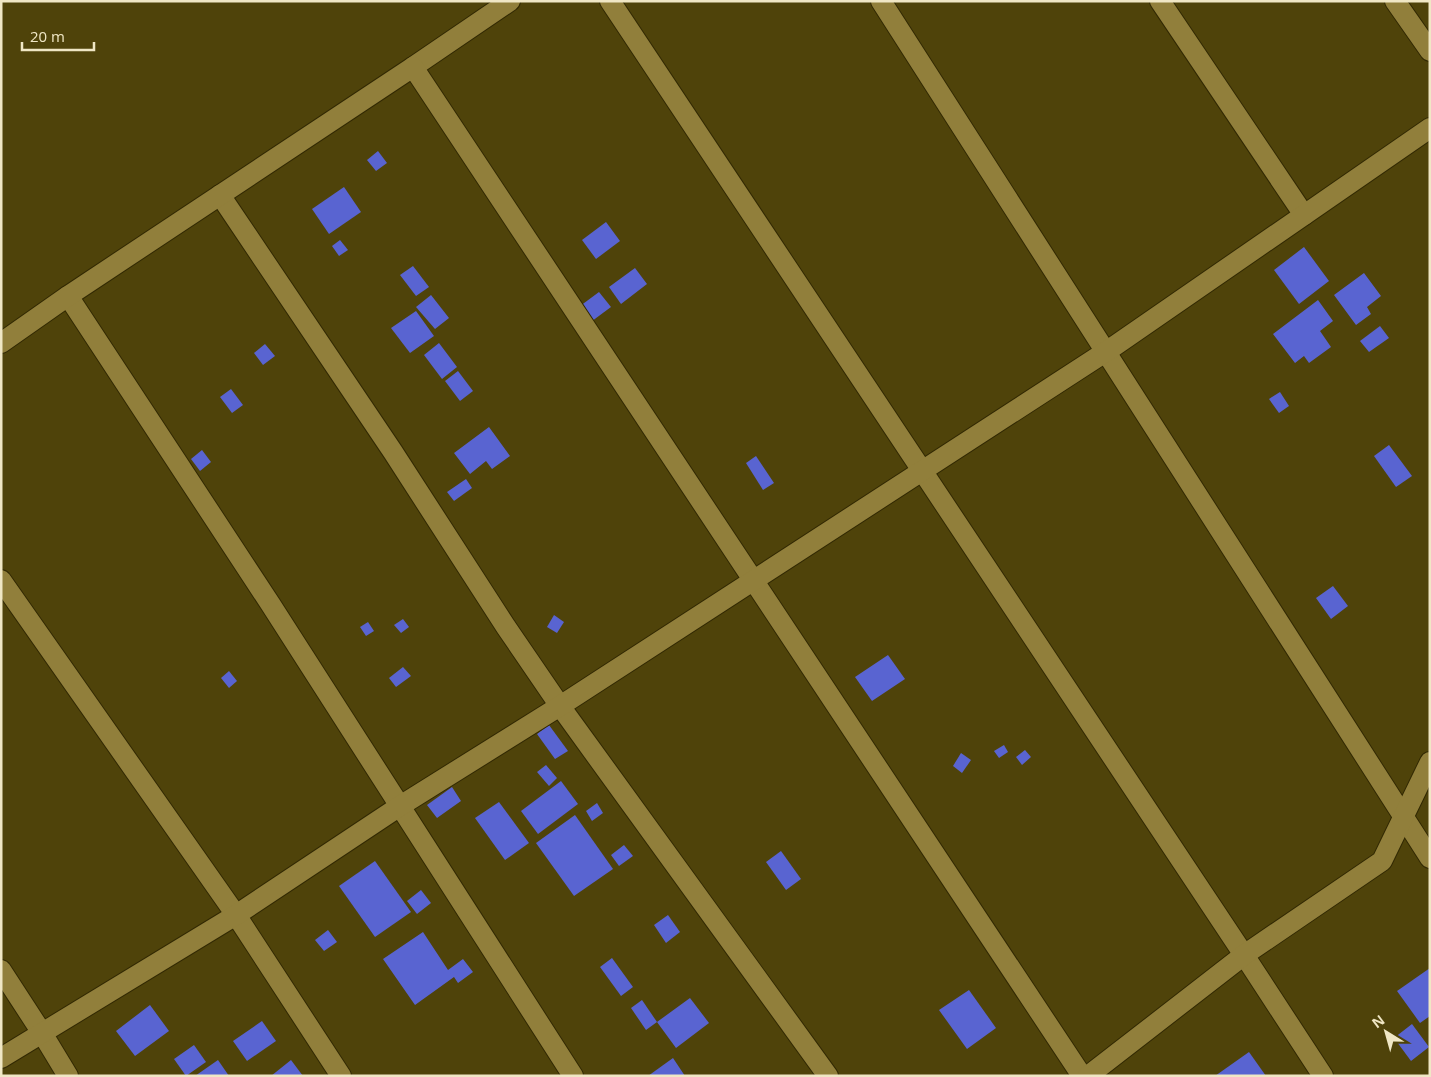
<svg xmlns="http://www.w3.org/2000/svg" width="1431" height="1077" viewBox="0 0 1431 1077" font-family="'Open Sans',sans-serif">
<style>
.building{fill:#5964d1}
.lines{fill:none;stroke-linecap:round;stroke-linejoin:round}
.minor-casing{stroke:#322903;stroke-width:22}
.minor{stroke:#917f3b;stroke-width:20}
</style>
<rect width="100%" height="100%" fill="#4f430a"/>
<!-- building -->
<g class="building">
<path d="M 378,151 L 387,163 L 376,171 L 367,160 Z"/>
<path d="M 344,187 L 361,212 L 329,234 L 312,209 Z"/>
<path d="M 606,222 L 620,241 L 596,259 L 582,240 Z"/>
<path d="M 340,240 L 348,250 L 339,256 L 332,246 Z"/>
<path d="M 1304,247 L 1329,281 L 1299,304 L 1274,270 Z"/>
<path d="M 413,266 L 429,287 L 416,296 L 400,275 Z"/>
<path d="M 635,268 L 647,284 L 621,304 L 609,287 Z"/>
<path d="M 1364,273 L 1381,296 L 1367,307 L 1371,314 L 1356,325 L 1334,295 Z"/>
<path d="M 599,292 L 611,307 L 584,327 L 572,312 Z"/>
<path d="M 431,295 L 449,318 L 435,329 L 416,307 Z"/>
<path d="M 1318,300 L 1333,321 L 1320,331 L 1331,347 L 1309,363 L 1304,356 L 1295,363 L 1273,334 Z"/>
<path d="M 416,311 L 434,336 L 410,353 L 391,328 Z"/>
<path d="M 1380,326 L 1389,338 L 1369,352 L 1360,341 Z"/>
<path d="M 439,343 L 457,367 L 442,379 L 424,355 Z"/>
<path d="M 265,344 L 275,356 L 263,365 L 254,353 Z"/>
<path d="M 458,371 L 473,391 L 460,401 L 445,381 Z"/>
<path d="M 231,389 L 243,405 L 232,413 L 220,397 Z"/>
<path d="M 1280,392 L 1289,406 L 1279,413 L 1269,399 Z"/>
<path d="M 489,427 L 510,456 L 492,469 L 486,461 L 470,474 L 454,453 Z"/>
<path d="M 1389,445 L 1412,476 L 1396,487 L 1374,456 Z"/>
<path d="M 202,450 L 211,462 L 200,471 L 191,459 Z"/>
<path d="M 756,456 L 774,483 L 763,490 L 746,463 Z"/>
<path d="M 466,479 L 472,488 L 454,501 L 447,492 Z"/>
<path d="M 1333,586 L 1348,606 L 1331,619 L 1316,598 Z"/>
<path d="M 554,615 L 564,622 L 557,633 L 547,627 Z"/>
<path d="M 403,619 L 409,627 L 401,633 L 394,625 Z"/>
<path d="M 368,622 L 374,631 L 366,636 L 360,627 Z"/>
<path d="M 888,655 L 905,679 L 872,701 L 855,677 Z"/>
<path d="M 403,667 L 411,676 L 396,687 L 389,678 Z"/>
<path d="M 229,671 L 237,681 L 229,688 L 221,678 Z"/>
<path d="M 549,725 L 568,751 L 555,759 L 537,734 Z"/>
<path d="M 1004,745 L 1008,752 L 999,758 L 994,751 Z"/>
<path d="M 1025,750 L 1031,757 L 1022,765 L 1016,757 Z"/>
<path d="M 961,753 L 971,760 L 962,773 L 953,766 Z"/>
<path d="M 546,765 L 557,778 L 549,786 L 537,772 Z"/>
<path d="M 561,781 L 578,804 L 538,834 L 521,811 Z"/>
<path d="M 452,787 L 461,801 L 437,818 L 427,805 Z"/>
<path d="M 499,802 L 529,843 L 505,860 L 475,818 Z"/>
<path d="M 597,803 L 603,813 L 592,821 L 586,811 Z"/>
<path d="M 575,815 L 613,869 L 574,896 L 536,843 Z"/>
<path d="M 624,845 L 633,856 L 619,866 L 611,855 Z"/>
<path d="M 781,851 L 801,879 L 786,890 L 766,862 Z"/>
<path d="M 375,861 L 411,912 L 375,937 L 339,886 Z"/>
<path d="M 421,890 L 431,903 L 417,914 L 407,901 Z"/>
<path d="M 668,915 L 680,932 L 666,943 L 654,925 Z"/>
<path d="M 328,930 L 337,942 L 324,951 L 315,940 Z"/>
<path d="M 423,932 L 448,970 L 463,959 L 473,972 L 458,983 L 454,977 L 415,1005 L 383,959 Z"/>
<path d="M 612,958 L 633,987 L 621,996 L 600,967 Z"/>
<path d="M 1430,968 L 1430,1016 L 1420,1023 L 1397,991 Z"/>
<path d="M 969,990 L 996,1028 L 967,1049 L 939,1010 Z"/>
<path d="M 690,998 L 709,1023 L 676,1048 L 657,1022 Z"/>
<path d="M 642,1000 L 657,1022 L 646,1030 L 631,1008 Z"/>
<path d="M 150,1005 L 169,1031 L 135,1056 L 116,1031 Z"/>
<path d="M 262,1021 L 276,1041 L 247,1061 L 233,1041 Z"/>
<path d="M 1412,1024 L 1429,1047 L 1411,1061 L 1394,1038 Z"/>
<path d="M 194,1045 L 206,1062 L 186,1076 L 174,1059 Z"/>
<path d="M 1249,1052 L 1266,1076 L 1215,1076 Z"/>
<path d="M 673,1058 L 685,1076 L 648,1076 Z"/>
<path d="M 218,1060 L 229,1076 L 195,1076 Z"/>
<path d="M 291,1060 L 303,1076 L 271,1076 Z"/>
</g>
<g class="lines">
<defs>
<g id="minor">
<path d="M 610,1 L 1244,955 L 1323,1076"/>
<path d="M 881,1 L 1430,858"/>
<path d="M 1160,1 L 1304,215"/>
<path d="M 1395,1 L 1430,51"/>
<path d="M 413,67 L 510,1"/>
<path d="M 220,195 L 393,452 L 506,627 L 560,706 L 828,1076"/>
<path d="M 68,296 L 271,605 L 573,1076"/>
<path d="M 1,343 L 68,296 L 413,67 L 1082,1076"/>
<path d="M 1,580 L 236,915 L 341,1076"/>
<path d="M 1,970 L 42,1033 L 68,1076"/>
<path d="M 1,1058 L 236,915 L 400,806 L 560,706 L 1113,347 L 1430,128"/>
<path d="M 1088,1076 L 1244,955 L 1382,861 L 1430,762"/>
</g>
</defs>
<!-- minor casing -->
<use href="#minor" class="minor-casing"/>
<!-- minor -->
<use href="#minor" class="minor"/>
</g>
<!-- border -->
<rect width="1431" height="1077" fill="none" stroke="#f0e7c5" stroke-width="5"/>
<!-- north arrow -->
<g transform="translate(1386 1032) rotate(323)" stroke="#4f430a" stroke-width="4" paint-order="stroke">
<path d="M0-4L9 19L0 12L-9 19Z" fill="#f0e7c5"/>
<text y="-8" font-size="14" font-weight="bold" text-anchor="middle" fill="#f0e7c5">N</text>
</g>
<!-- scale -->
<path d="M22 42v8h72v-8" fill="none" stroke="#f0e7c5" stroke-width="2.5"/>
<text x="30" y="42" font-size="15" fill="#f0e7c5" stroke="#4f430a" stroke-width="4" paint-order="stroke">20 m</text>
</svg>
